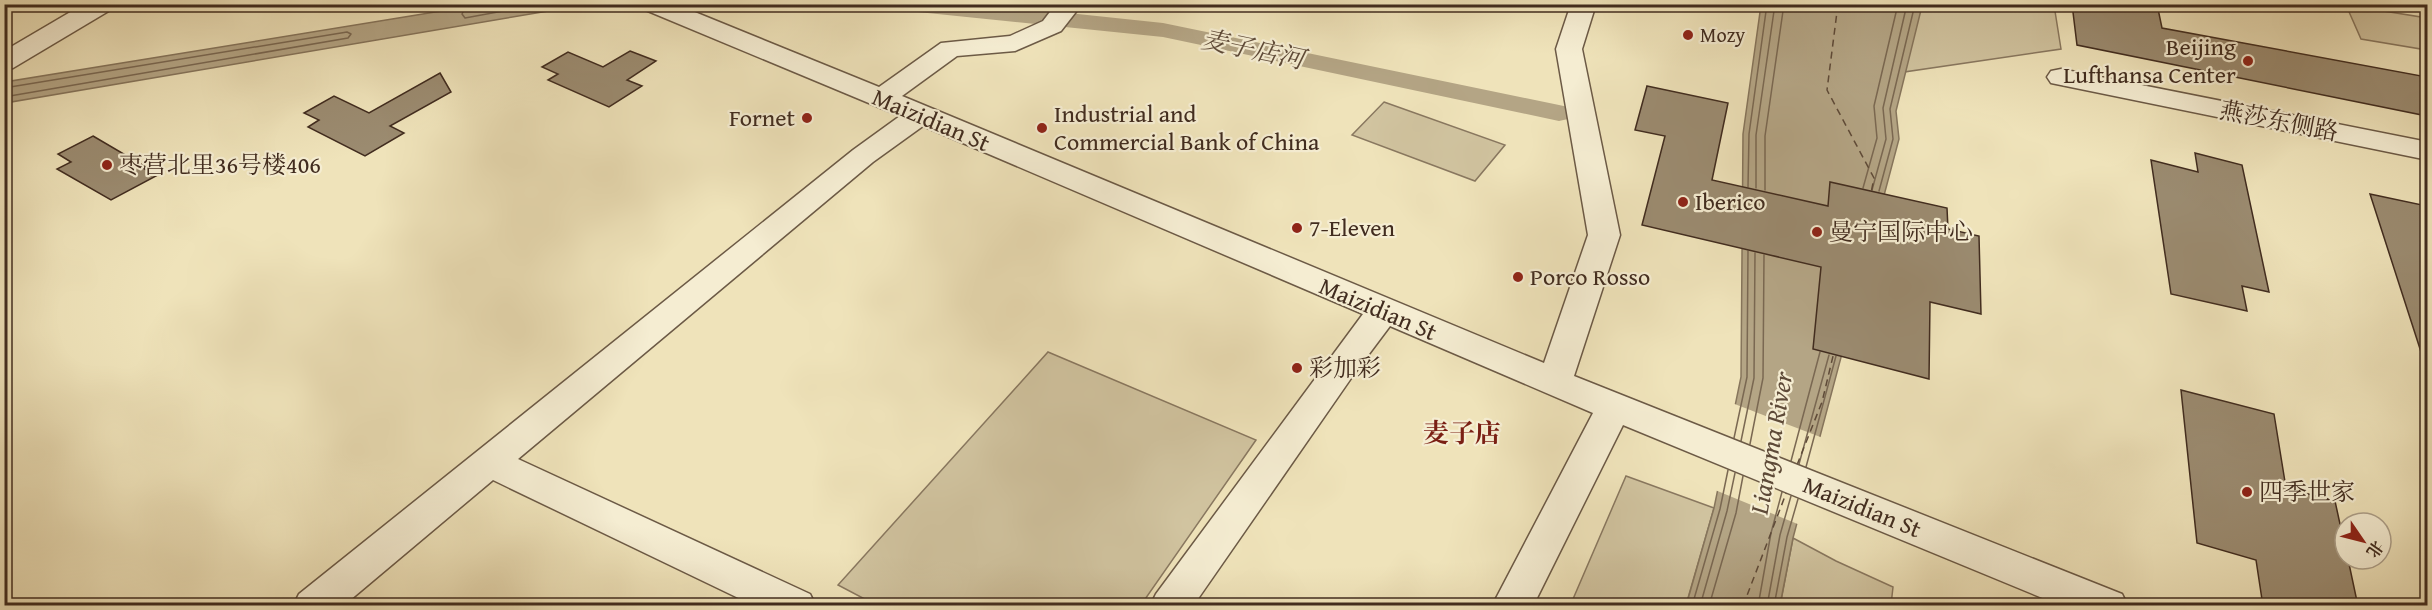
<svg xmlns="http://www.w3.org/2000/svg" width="2432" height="610" viewBox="0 0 2432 610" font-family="'Gentium Book Plus','Noto Serif SC',serif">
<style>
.green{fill:#d1c4a0;stroke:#897860;stroke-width:1.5}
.water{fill:#b4a585;stroke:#86755c;stroke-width:1.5}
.pier{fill:#efe3ba}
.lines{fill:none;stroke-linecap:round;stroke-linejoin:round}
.shore{stroke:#7a6852;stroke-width:1.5}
.canal{fill:#b4a585;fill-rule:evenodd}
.ferry{stroke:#5e4a38;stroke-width:1.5;stroke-dasharray:7 5;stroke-linecap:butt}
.building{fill:#9b8b70;stroke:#412c1f;stroke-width:1.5}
.minor-casing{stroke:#6c5a46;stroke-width:3}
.minor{fill:#f5edd2;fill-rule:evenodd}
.poi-dot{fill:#8f2418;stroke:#f5edd2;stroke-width:2}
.labels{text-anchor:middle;stroke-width:4.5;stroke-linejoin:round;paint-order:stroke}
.far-poi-label{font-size:20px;fill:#412c1f;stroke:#f5edd2;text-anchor:start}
.poi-label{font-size:24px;fill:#412c1f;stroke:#f5edd2;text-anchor:start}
.street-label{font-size:24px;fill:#412c1f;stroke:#f5edd2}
.water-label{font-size:26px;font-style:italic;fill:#5e4a38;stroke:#f5edd2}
.neighbourhood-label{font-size:26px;font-weight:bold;fill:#7a1f14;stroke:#f5edd2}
</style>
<rect width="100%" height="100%" fill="#efe3ba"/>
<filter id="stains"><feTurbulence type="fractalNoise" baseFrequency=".00333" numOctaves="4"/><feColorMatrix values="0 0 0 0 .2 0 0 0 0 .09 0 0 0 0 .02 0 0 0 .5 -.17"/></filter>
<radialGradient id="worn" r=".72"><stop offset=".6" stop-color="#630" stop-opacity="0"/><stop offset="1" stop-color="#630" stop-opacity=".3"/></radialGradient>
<!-- green -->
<g class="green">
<path d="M 1908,5 L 2054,5 L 2061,49 L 1897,73 Z"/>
<path d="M 2346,5 L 2427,18 L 2427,50 L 2361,39 Z"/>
<path d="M 1384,102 L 1505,145 L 1475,181 L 1352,135 Z"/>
<path d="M 1048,352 L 1256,440 L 1141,605 L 876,605 L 838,585 Z"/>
<path d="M 1626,476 L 1714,508 L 1686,605 L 1570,606 Z"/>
<path d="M 1793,538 L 1836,561 L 1893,587 L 1891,605 L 1780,606 Z"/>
</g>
<!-- water -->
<g class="water">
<path d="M 478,5 L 584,5 L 5,103 L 5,82 Z"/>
<path d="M 1761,5 L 1920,5 L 1921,10 L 1896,111 L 1899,139 L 1793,538 L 1780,605 L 1686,606 L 1714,508 L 1741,377 L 1743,134 Z"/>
</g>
<!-- pier -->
<path class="pier" d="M 1732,403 L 1823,438 L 1800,525 L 1715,490 Z"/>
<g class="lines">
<!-- shore -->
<g class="shore">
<path d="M 467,4 L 462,14 L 465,18 L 542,4"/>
<path d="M 4,88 L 347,32 L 351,34 L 348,38 L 4,97"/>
<path d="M 1748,187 L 1749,134 L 1767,4"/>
<path d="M 1756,188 L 1756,135 L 1775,4"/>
<path d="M 1863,188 L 1877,138 L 1874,106 L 1898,4"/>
<path d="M 1765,190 L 1765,136 L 1784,4"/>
<path d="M 1872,190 L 1886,139 L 1883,108 L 1907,4"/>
<path d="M 1879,191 L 1893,139 L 1890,109 L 1915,4"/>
<path d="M 1734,438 L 1747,377 L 1748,251"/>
<path d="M 1741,441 L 1754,378 L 1755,253"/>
<path d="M 1750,444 L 1763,378 L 1764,255"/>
<path d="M 1791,461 L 1820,352"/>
<path d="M 1799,464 L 1829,355"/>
<path d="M 1806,467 L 1836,356"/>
<path d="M 1692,606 L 1720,509 L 1728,470"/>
<path d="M 1700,606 L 1727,511 L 1735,473"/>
<path d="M 1709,606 L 1736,513 L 1743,476"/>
<path d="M 1758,606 L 1771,533 L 1782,492"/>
<path d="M 1767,606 L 1780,535 L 1791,496"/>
<path d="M 1774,606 L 1787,537 L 1798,499"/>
</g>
<!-- canal -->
<path class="canal" d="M 896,4 L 984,4 L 1163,23 L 1559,105 L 1568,107 L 1572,113 L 1568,119 L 1559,121 L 1163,37 L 908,11 L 899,9 Z"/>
<!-- ferry -->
<g class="ferry">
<path d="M 1838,4 L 1827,90 L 1874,178 L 1871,193"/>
<path d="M 1797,465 L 1822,402 L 1834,352"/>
<path d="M 1743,606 L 1787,491"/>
</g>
</g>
<!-- building -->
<g class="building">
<path d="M 2072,4 L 2157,4 L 2162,28 L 2427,77 L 2427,116 L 2077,45 Z"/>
<path d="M 630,51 L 656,61 L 627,80 L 642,86 L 609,107 L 548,80 L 558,74 L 542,67 L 568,52 L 603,67 Z"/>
<path d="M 440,73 L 451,92 L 390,126 L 404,133 L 365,156 L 308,127 L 319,120 L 304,113 L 334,96 L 369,113 Z"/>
<path d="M 1647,86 L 1728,103 L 1712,180 L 1828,206 L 1830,182 L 1947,208 L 1948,229 L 1979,236 L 1981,314 L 1930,302 L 1929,379 L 1813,349 L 1821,267 L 1642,225 L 1665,136 L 1635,130 Z"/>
<path d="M 93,136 L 146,167 L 143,168 L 156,176 L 111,200 L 57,169 L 71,162 L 58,154 Z"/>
<path d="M 2195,153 L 2242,165 L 2269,292 L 2242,286 L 2247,311 L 2171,294 L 2151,160 L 2198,172 Z"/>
<path d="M 2370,194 L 2427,206 L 2427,357 L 2423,358 Z"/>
<path d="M 2181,390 L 2274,414 L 2286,488 L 2335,501 L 2345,547 L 2345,559 L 2348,559 L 2358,606 L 2263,606 L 2256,560 L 2197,543 Z"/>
</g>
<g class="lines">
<defs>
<g id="minor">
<path d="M 84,4 L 115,4 L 112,9 L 13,68 L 4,70 L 4,51 Z"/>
<path d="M 640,4 L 675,4 L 879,87 L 941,43 L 1010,36 L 1043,21 L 1056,4 L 1082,4 L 1061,31 L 1015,51 L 957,56 L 902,96 L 1544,363 L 1588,235 L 1556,49 L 1571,4 L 1596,4 L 1582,49 L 1620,235 L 1574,376 L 2122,594 L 2128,606 L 2062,606 L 1623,425 L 1533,606 L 1492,606 L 1593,413 L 1390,326 L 1354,374 L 1193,606 L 1150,606 L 1156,594 L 1363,314 L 923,126 L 873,162 L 518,459 L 810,594 L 816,606 L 755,606 L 493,480 L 343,606 L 293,606 L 299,594 L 853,150 L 900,116 L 643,9 Z"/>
<path d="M 2061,69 L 2428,142 L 2428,160 L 2051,83 L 2047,77 L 2051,71 Z"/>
</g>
</defs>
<!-- minor casing -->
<use href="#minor" class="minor-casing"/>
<!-- minor -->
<use href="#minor" class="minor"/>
</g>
<!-- markers -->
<g class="poi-dot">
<circle cx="1688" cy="35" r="6"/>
<circle cx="2248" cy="61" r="6"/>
<circle cx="807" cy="118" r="6"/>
<circle cx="1042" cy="128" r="6"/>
<circle cx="107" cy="165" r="6"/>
<circle cx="1683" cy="202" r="6"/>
<circle cx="1297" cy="228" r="6"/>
<circle cx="1817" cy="232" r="6"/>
<circle cx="1518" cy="277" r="6"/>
<circle cx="1297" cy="368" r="6"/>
<circle cx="2247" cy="492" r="6"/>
</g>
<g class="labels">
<!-- far-poi labels -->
<g class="far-poi-label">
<text x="1700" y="42">Mozy</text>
</g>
<!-- poi labels -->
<g class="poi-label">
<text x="2236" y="55" text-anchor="end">Beijing<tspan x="2236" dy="28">Lufthansa Center</tspan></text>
<text x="1054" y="122">Industrial and<tspan x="1054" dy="28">Commercial Bank of China</tspan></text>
<text x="795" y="126" text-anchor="end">Fornet</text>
<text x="119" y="173">枣营北里36号楼406</text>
<text x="1695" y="210">Iberico</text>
<text x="1309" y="236">7-Eleven</text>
<text x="1829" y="240">曼宁国际中心</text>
<text x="1530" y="285">Porco Rosso</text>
<text x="1309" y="376">彩加彩</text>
<text x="2259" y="500">四季世家</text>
</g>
<!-- street labels -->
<g class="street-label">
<text transform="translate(931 120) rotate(23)" y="8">Maizidian St</text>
<text transform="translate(2279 121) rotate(11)" y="8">燕莎东侧路</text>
<text transform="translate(1378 309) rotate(23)" y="8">Maizidian St</text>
<text transform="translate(1862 507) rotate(22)" y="8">Maizidian St</text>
</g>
<!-- water labels -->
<g class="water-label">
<text transform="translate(1253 49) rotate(12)" y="9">麦子店河</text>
<text transform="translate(1771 443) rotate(-80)" y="9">Liangma River</text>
</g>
<!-- neighbourhood labels -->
<g class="neighbourhood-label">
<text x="1462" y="442">麦子店</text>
</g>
</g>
<!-- margin -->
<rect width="2432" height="610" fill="none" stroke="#efe3ba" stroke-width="24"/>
<rect x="6" y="6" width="2420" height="598" fill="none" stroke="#412c1f" stroke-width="3"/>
<rect x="12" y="12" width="2408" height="586" fill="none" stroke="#412c1f" stroke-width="1.5"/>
<!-- north arrow -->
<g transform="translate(2363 541) rotate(125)"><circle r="28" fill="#f5edd2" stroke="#ada08a" stroke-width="1.5"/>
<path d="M0-4.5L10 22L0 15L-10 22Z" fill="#8f2418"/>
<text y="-9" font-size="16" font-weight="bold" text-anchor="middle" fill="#412c1f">北</text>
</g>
<rect width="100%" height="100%" filter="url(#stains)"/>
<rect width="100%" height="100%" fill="url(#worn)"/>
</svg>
